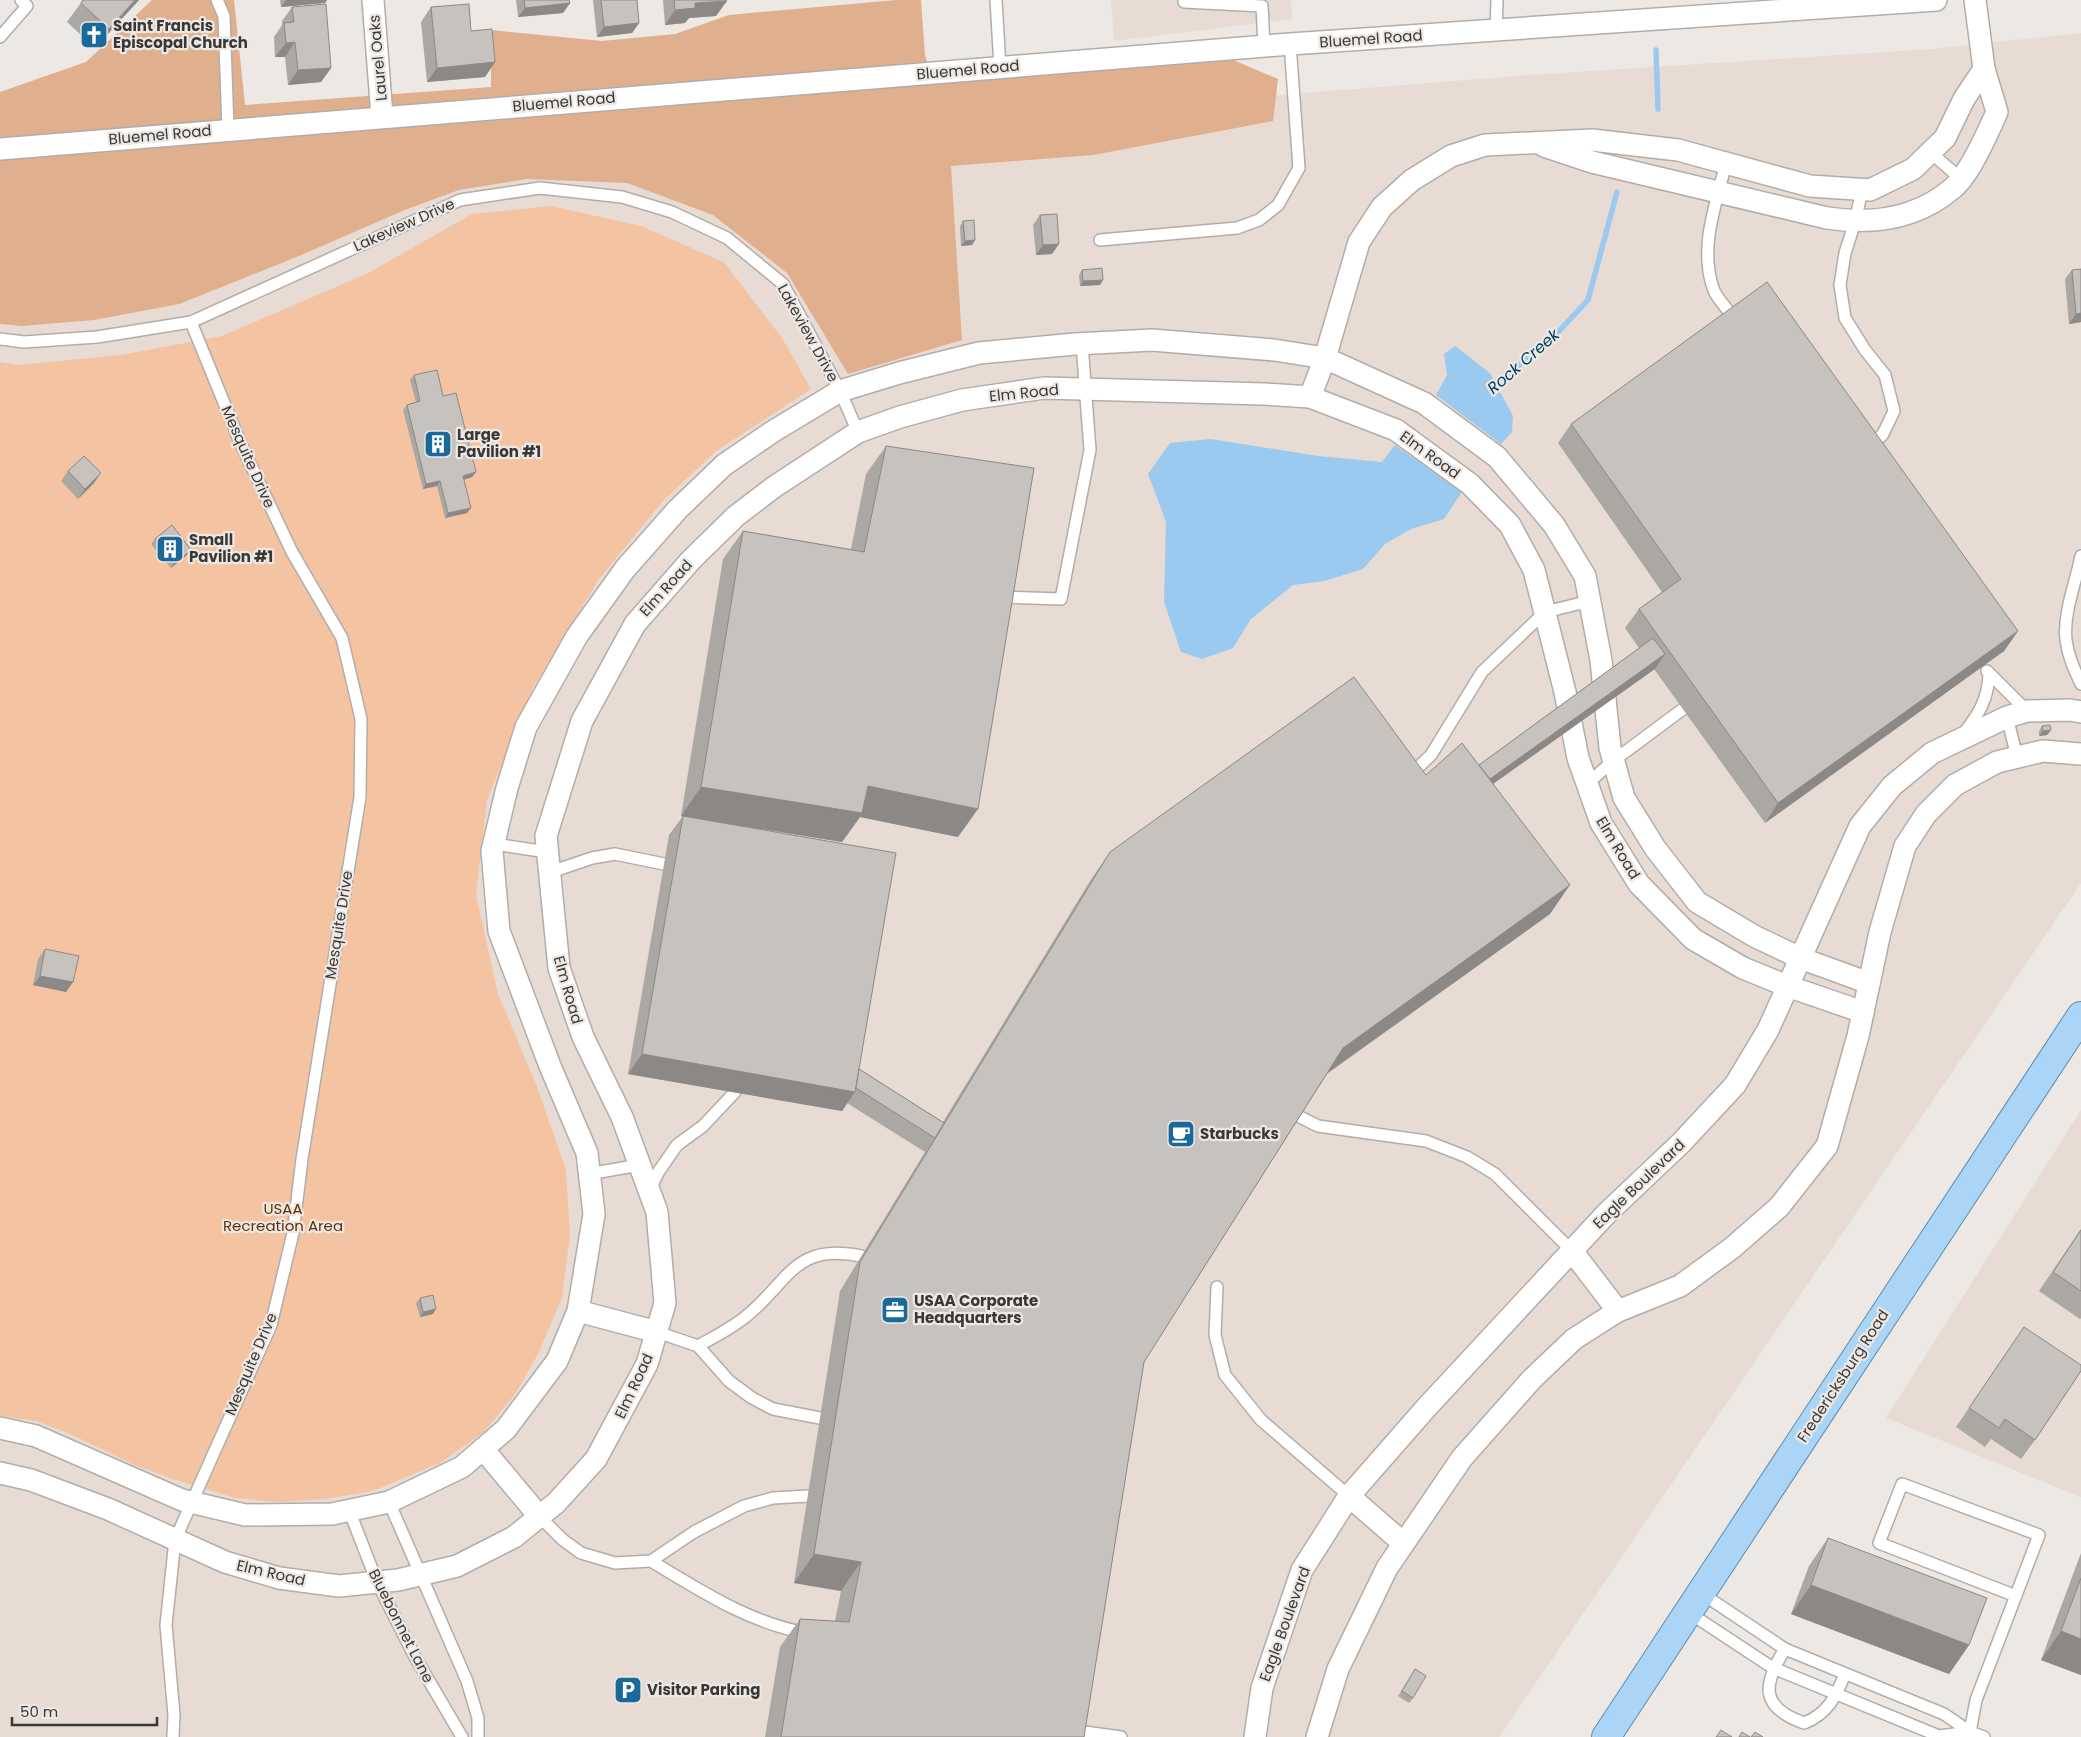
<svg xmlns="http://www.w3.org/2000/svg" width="2081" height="1737" viewBox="0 0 2081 1737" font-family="Poppins,sans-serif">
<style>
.built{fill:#e7dbd3}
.green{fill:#f4c4a2}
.forest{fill:#e0af8d}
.water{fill:#9acaf0}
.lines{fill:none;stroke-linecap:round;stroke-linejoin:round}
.stream{stroke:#9acaf0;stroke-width:5.5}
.service-casing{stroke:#b2ada9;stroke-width:14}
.minor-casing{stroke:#b2ada9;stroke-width:24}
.primary-casing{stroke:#5e8caf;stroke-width:30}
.service{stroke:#fff;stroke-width:11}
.minor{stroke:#fff;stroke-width:21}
.primary{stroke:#aad5f6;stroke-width:28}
.wall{fill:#aba7a3}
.shaded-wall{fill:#8b8885}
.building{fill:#c7c2be;stroke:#8b8885}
.labels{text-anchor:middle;stroke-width:4.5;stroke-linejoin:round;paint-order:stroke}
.poi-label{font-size:15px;font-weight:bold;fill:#3a3836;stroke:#ede8e4;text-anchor:start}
.street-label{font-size:15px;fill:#3a3836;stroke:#ede8e4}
.park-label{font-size:15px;fill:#5f3208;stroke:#ede8e4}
.water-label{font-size:16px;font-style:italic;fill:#003e62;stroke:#ede8e4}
</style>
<rect width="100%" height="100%" fill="#ede8e4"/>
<!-- built -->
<g class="built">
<path d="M 1111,0 L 1291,0 L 1292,19 L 1114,41 Z"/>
<path d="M 2081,33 L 2081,883 L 1499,1737 L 0,1737 L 0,197 L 1529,75 L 1931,49 Z"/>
<path d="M 2081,1110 L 2081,1497 L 1886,1418 Z"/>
</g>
<!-- green -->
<path class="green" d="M 551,206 L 641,226 L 724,262 L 782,338 L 811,389 L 715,452 L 663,501 L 599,579 L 533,688 L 487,800 L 476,895 L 498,994 L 536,1084 L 566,1170 L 570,1234 L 562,1298 L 538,1354 L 516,1393 L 484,1432 L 440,1463 L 373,1491 L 326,1499 L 280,1502 L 235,1498 L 176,1480 L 137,1466 L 68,1433 L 36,1421 L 0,1416 L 0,362 L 18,365 L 121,355 L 222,336 L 368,273 L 472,214 Z"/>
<!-- forest -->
<path class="forest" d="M 152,0 L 234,0 L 245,105 L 491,87 L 491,30 L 602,41 L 675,34 L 729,15 L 896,0 L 921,0 L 925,55 L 932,80 L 1231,59 L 1278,79 L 1273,121 L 1093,155 L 951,166 L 962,340 L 848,374 L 787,273 L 713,215 L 627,183 L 527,179 L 459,190 L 407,209 L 299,256 L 179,304 L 94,320 L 22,326 L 0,324 L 0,92 L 86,62 Z"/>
<!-- water -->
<g class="water">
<path d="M 1455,346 L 1490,373 L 1513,416 L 1512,432 L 1501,444 L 1436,395 L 1447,375 L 1444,354 Z"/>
<path d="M 1211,439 L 1318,456 L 1382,462 L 1395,445 L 1462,492 L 1444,519 L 1411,529 L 1385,544 L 1363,569 L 1324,581 L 1293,585 L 1251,619 L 1233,648 L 1202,659 L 1181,652 L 1164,602 L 1166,522 L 1148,474 L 1170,443 Z"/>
</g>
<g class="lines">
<!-- stream -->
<g class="stream">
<path d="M 1656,50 L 1658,109"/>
<path d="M 1491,386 L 1547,344 L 1588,300 L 1617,192"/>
</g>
<defs>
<g id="service">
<path d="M 217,0 L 224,16 L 228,129"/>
<path d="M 996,0 L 1000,67"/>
<path d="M 1184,0 L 1184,2 L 1262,6 L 1264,46"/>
<path d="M 1496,30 L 1497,0"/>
<path d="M 0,37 L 27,6 L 21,0"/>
<path d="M 1930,152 L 1960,178"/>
<path d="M 1726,163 C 1716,204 1699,247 1713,288 C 1716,298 1727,308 1733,317"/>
<path d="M 1862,190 L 1855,222 L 1845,253 L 1840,285 L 1845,318 L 1865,350 L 1885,375 L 1894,411 L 1883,434 L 1869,448"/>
<path d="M 1100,240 L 1237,228 L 1259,220 L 1278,205 L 1299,168 L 1290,44"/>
<path d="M 0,339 L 24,342 L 97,337 L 191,322 L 460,200 L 540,188 L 622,197 L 672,212 L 727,238 L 783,284 L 840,391 L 858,432"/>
<path d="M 2081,556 C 2076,582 2063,613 2066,640 C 2068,656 2074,669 2081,684"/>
<path d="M 999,597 L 1061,599 L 1090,450 L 1082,344"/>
<path d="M 1987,671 L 2027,711"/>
<path d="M 2007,717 L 2017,757"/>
<path d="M 1964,733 C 1979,714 1988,699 1989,674"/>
<path d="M 1409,776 L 1431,755 L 1482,672 L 1545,612 L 1590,601"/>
<path d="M 1587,784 L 1613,761 L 1683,709"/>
<path d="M 494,844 L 547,852"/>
<path d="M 548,873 L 592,858 L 615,854 L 664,864"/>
<path d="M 1298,1116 L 1318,1126 L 1426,1141 L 1467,1157 L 1495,1174 L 1572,1251"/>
<path d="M 589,1174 L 639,1165"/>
<path d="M 650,1189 L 659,1171 L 677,1145 L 703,1126 L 735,1092"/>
<path d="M 1217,1287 L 1215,1335 L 1225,1375 L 1261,1420 L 1349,1496"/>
<path d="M 657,1332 L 698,1346 L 729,1381 L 752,1398 L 773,1409 L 820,1418"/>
<path d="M 698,1346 C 714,1337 730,1329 744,1318 C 789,1283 793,1242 861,1256"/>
<path d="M 389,1502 L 467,1681 L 478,1718 L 478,1737"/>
<path d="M 349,1510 L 377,1582 L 415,1657 L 462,1737"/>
<path d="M 539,1516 L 563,1540 L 581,1553 L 615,1563 L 651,1561 L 694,1532 L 744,1506 L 773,1498 L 808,1496"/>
<path d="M 651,1561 C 701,1591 749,1623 807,1633"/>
<path d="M 1701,1593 L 1785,1649 L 1944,1714 L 1970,1732 L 1984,1737"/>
<path d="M 1688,1612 L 1773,1668 L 1939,1736 L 1970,1732"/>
<path d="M 1785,1649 C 1763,1684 1759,1707 1804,1723 C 1828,1714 1836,1696 1845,1674"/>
<path d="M 1070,1730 L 1121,1737"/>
<path d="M 1970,1732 L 1976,1700 L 2039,1535 L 1902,1484 L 1879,1543 L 2016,1596"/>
<path d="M 173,1737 L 174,1715 L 166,1625 L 175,1540 L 271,1325 L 293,1233 L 302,1159 L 360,797 L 361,719 L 342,638 L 292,552 L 240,442 L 191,322"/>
</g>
<g id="minor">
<path d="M 373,0 L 382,116"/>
<path d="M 1544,146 L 1592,162 L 1827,218 C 1873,225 1917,219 1953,188 C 1970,174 1988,132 1997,112 L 1984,69 L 1975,0"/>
<path d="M 0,149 L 1290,44 L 1936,0"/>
<path d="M 1310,397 L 1325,358 L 1359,242 L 1382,207 L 1412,180 L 1451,156 L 1485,145 L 1592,140 L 1678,150 L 1810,186 L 1870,190 L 1913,169 L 1945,138 L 1964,99 L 1984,69"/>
<path d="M 1572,1251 L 1618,1311"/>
<path d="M 578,1311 L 657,1332"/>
<path d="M 0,1428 L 36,1436 L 182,1500 L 245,1515 L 332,1514 L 389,1502 L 462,1467 L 506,1429 L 557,1361 L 578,1311 L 594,1214 L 587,1153 L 550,1066 L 499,931 L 492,851 L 507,788 L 526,727 L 577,636 L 625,569 L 678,509 L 724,465 L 772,432 L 840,391 L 899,373 L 979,353 L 1075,344 L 1152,340 L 1274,350 L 1325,358 L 1424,403 L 1497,457 L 1554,525 L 1585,576 L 1601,660 L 1610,748 L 1624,798 L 1655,848 L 1697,902 L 1754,936 L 1800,958 L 1869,983"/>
<path d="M 483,1449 L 539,1516"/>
<path d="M 0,1473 L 31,1480 L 108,1509 L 225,1562 L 279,1578 L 339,1586 L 398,1580 L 457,1566 L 514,1537 L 556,1503 L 596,1459 L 647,1364 L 665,1303 L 657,1212 L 622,1117 L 583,1037 L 559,968 L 546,836 L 582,721 L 635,624 L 691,560 L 736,516 L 774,487 L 858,432 L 900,417 L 962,400 L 1044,388 L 1264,394 L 1310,397 L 1396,430 L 1470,484 L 1510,525 L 1534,570 L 1565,692 L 1578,758 L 1601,823 L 1639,884 L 1693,939 L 1743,968 L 1787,986 L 1863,1012"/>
<path d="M 1349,1496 L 1403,1543"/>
<path d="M 1255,1737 L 1262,1688 L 1302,1570 L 1349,1496 L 1426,1408 L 1607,1213 L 1681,1143 L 1735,1085 L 1768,1030 L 1860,826 L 1892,786 L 1932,753 L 2007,717 L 2027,711 L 2070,710 L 2081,712"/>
<path d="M 1317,1737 L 1338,1669 L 1387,1568 L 1462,1458 L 1532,1379 L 1574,1339 L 1618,1311 L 1680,1286 L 1732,1248 L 1779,1207 L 1827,1146 L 1858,1036 L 1880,932 L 1905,846 L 1926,814 L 1955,785 L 1997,762 L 2043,751 L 2081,754"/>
</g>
<path id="primary" d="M 1606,1737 L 2081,1016"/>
</defs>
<!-- service casing -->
<use href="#service" class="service-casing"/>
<!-- minor casing -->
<use href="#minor" class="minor-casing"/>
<!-- primary casing -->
<use href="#primary" class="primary-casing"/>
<!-- service -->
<use href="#service" class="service"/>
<!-- minor -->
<use href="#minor" class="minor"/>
<!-- primary -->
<use href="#primary" class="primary"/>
</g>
<!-- wall -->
<g class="wall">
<path d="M 83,0 L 139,0 L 95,48 L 67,22 Z"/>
<path d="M 280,0 L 327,0 L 325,3 L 281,7 Z"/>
<path d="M 516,0 L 569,0 L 570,3 L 563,13 L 518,17 Z"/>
<path d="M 593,0 L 637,0 L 639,23 L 632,33 L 597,37 Z"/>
<path d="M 663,0 L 726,0 L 716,16 L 689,18 L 685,23 L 665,25 Z"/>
<path d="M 292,7 L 331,68 L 321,82 L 288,85 L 285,57 L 275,57 L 274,37 L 282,25 L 282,21 Z"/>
<path d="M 431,7 L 471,31 L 495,62 L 485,77 L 427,82 L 421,22 Z"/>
<path d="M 1040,215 L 1052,254 L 1036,255 L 1033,225 Z"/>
<path d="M 963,221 L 975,240 L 972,245 L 961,246 L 960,226 Z"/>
<path d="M 1082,270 L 1100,285 L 1080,286 L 1079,275 Z"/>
<path d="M 2072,270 L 2081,322 L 2069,324 L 2065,279 Z"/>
<path d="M 414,375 L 443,396 L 476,472 L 472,477 L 464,480 L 467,513 L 445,518 L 437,486 L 423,489 L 403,410 L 407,405 L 416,402 L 410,380 Z"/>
<path d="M 1571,424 L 2018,631 L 2004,651 L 1765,823 L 1654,669 L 1493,784 L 1550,914 L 1327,1074 L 1144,1362 L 1084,1737 L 765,1737 L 780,1647 L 800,1619 L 835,1621 L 841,1591 L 794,1583 L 840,1291 L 925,1152 L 847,1103 L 842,1111 L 628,1074 L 669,835 L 683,816 L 859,1069 L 943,1122 L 1090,881 L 1110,852 L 1426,775 L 1479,765 L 1639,648 L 1625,628 L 1639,609 L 1662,592 L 1558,443 Z"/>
<path d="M 886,446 L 958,837 L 860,817 L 842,842 L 681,816 L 723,559 L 743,531 L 851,549 L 866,474 Z"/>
<path d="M 68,471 L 94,483 L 78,499 L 61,481 Z"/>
<path d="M 155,539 L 191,550 L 188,554 L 171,568 L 151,544 Z"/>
<path d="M 2042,726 L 2051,730 L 2047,735 L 2039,736 L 2039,731 Z"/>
<path d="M 45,949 L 73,982 L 66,992 L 33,985 L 38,959 Z"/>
<path d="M 2081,1229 L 2081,1318 L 2080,1319 L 2039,1291 Z"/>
<path d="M 420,1298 L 433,1314 L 420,1317 L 416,1303 Z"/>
<path d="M 2024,1327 L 2035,1440 L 2021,1459 L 1991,1439 L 1985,1447 L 1956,1427 Z"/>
<path d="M 1828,1538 L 1969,1645 L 1949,1674 L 1791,1614 L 1809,1566 Z"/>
<path d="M 2081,1553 L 2081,1675 L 2041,1660 Z"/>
<path d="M 1415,1669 L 1413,1698 L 1409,1703 L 1398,1696 Z"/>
</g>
<!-- shaded-wall -->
<g class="shaded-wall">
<path d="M 135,0 L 139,0 L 95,48 L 109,29 Z"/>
<path d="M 286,0 L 327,0 L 325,3 L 281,7 Z"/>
<path d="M 727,1 L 716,16 L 689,18 L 685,23 L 665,25 L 675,10 L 695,3 Z"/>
<path d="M 570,3 L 563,13 L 518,17 L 525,8 Z"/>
<path d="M 639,23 L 632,33 L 597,37 L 604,27 Z"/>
<path d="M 295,42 L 285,57 L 275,57 L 286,43 Z"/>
<path d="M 495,62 L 485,77 L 427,82 L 437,68 Z"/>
<path d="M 331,68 L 321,82 L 288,85 L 298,70 Z"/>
<path d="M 975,240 L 972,245 L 961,246 L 965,241 Z"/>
<path d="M 1059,244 L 1052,254 L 1036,255 L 1043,245 Z"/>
<path d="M 1103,280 L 1100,285 L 1080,286 L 1083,281 Z"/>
<path d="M 2081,313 L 2081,322 L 2069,324 L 2076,314 Z"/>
<path d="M 476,472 L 472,477 L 459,481 L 463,476 Z"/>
<path d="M 101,473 L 94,483 L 78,499 L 85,489 Z"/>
<path d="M 440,481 L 437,486 L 423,489 L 426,484 Z"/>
<path d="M 471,508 L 467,513 L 445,518 L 448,513 Z"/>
<path d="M 191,550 L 188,554 L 171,568 L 174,564 Z"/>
<path d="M 2018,631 L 2004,651 L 1765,823 L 1778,803 Z"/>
<path d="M 1665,654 L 1655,669 L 1466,803 L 1476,788 Z"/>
<path d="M 2051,730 L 2047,735 L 2039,736 L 2043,731 Z"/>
<path d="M 868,786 L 978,809 L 958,837 L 860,817 L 842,842 L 681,816 L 701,787 Z"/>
<path d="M 1570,885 L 1550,914 L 1323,1076 L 1343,1048 Z"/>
<path d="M 40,976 L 73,982 L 66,992 L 33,985 Z"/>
<path d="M 642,1054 L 855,1092 L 842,1111 L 628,1074 Z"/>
<path d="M 436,1309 L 433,1314 L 420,1317 L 423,1312 Z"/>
<path d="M 814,1554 L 861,1562 L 841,1591 L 794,1583 Z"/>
<path d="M 1811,1585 L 1969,1645 L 1949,1674 L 1791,1614 Z"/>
<path d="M 2061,1631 L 2081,1639 L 2081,1675 L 2041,1660 Z"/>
</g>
<!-- building -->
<g class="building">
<path d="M 83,0 L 135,0 L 109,29 L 81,3 Z"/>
<path d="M 524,0 L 569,0 L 570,3 L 525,8 Z"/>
<path d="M 601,0 L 637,0 L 639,23 L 604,27 Z"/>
<path d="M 674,0 L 726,0 L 727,1 L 695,3 L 695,8 L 675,10 Z"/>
<path d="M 326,4 L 331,68 L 298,70 L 295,42 L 286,43 L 284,23 L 294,22 L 292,7 Z"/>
<path d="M 469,4 L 471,31 L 492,29 L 495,62 L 437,68 L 431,7 Z"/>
<path d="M 1057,214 L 1059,244 L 1043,245 L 1040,215 Z"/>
<path d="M 974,220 L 975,240 L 965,241 L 963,221 Z"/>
<path d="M 1102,268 L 1103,280 L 1083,281 L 1082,270 Z"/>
<path d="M 2081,269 L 2081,313 L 2076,314 L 2072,270 Z"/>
<path d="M 1767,282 L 2018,631 L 1778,803 L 1639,609 L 1681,579 L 1571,424 Z"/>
<path d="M 437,370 L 443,396 L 456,393 L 476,472 L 463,476 L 471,508 L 448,513 L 440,481 L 426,484 L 407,405 L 420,401 L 414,375 Z"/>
<path d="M 886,446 L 1034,468 L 978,809 L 868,786 L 862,813 L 701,787 L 743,531 L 864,552 Z"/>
<path d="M 84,456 L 101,473 L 85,489 L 68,471 Z"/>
<path d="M 172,525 L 191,550 L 174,564 L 155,539 Z"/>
<path d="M 1653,638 L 1665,654 L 1490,779 L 1479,765 Z"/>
<path d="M 1354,677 L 1426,775 L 1462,743 L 1570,885 L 1343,1048 L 1144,1362 L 1084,1737 L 781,1737 L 800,1619 L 849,1622 L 861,1562 L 814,1554 L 860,1262 L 1110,852 Z"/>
<path d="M 2050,725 L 2051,730 L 2043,731 L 2042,726 Z"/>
<path d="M 683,816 L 896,853 L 855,1092 L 642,1054 Z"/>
<path d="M 45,949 L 79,956 L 73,982 L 40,976 Z"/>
<path d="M 859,1069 L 944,1123 L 935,1138 L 856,1088 Z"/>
<path d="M 2081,1230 L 2081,1291 L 2053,1272 Z"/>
<path d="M 433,1295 L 436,1309 L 423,1312 L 420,1298 Z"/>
<path d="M 2024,1327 L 2081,1365 L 2081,1371 L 2035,1440 L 2005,1419 L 1999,1428 L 1969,1408 Z"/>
<path d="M 1828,1538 L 1987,1598 L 1969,1645 L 1811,1585 Z"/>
<path d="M 2081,1578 L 2081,1639 L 2061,1631 Z"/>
<path d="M 1415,1669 L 1426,1676 L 1413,1698 L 1402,1691 Z"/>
<path d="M 1721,1730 L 1732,1737 L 1716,1737 Z"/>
<path d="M 1742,1732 L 1750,1737 L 1739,1737 Z"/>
<path d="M 1755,1732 L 1763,1737 L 1751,1737 Z"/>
</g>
<!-- icons -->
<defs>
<symbol id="church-square" viewBox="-11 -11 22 22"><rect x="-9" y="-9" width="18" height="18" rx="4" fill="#1a699b" stroke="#ede8e4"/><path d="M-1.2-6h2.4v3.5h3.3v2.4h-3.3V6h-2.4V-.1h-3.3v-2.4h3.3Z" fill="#fff"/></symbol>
<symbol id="building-square" viewBox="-11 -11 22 22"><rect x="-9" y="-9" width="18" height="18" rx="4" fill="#1a699b" stroke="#ede8e4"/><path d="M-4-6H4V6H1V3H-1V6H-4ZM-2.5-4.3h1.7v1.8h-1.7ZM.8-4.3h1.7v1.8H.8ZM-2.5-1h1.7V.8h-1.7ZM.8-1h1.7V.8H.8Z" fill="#fff"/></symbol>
<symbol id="cafe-square" viewBox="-11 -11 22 22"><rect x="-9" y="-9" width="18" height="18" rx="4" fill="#1a699b" stroke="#ede8e4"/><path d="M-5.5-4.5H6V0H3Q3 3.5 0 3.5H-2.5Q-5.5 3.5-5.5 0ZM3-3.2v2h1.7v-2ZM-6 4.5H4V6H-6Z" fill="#fff"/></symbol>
<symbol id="office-square" viewBox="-11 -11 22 22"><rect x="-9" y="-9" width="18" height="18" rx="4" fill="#1a699b" stroke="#ede8e4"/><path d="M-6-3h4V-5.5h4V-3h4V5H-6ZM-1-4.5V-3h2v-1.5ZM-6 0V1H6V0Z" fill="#fff"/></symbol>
<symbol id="parking-square" viewBox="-11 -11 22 22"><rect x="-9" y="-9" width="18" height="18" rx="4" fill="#1a699b" stroke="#ede8e4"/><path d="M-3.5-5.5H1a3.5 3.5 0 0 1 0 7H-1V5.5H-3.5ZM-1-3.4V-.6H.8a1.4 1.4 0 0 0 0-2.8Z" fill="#fff"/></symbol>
</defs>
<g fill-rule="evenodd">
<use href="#church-square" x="78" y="19" width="32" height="32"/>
<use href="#building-square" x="422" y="428" width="32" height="32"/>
<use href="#building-square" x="154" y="533" width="32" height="32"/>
<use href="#cafe-square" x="1165" y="1118" width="32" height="32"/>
<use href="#office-square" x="879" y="1294" width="32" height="32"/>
<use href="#parking-square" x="612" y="1674" width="32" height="32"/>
</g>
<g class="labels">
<!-- poi labels -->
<g class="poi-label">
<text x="113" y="31">Saint Francis<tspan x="113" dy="17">Episcopal Church</tspan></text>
<text x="457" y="440">Large<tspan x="457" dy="17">Pavilion #1</tspan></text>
<text x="189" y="545">Small<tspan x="189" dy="17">Pavilion #1</tspan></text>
<text x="1200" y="1139">Starbucks</text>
<text x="914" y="1306">USAA Corporate<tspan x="914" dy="17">Headquarters</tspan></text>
<text x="647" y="1695">Visitor Parking</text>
</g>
<!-- street labels -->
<g class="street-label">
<text transform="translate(1371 39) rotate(-4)" y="5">Bluemel Road</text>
<text transform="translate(378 58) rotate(-95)" y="5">Laurel Oaks</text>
<text transform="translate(968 70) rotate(-5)" y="5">Bluemel Road</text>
<text transform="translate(564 102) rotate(-5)" y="5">Bluemel Road</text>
<text transform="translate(160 135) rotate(-5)" y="5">Bluemel Road</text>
<text transform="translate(404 225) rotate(-24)" y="5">Lakeview Drive</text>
<text transform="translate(808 333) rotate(61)" y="5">Lakeview Drive</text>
<text transform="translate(1024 393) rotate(-6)" y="5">Elm Road</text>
<text transform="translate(1430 455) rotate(36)" y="5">Elm Road</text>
<text transform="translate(248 457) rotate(66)" y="5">Mesquite Drive</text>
<text transform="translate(666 588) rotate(-48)" y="5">Elm Road</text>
<text transform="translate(1618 848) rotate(59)" y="5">Elm Road</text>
<text transform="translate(339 925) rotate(-81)" y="5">Mesquite Drive</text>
<text transform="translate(568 990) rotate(74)" y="5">Elm Road</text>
<text transform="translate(1639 1184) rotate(-44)" y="5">Eagle Boulevard</text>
<text transform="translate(251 1364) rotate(-67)" y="5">Mesquite Drive</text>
<text transform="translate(1843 1376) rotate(-57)" y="5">Fredericksburg Road</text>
<text transform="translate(634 1386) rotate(-65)" y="5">Elm Road</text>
<text transform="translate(271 1573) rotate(13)" y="5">Elm Road</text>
<text transform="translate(1285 1624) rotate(-70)" y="5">Eagle Boulevard</text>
<text transform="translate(401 1626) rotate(63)" y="5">Bluebonnet Lane</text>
</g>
<!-- park labels -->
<g class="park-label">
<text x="283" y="1214">USAA<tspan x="283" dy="17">Recreation Area</tspan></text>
</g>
<!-- water labels -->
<g class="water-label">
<text transform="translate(1523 361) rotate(-41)" y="6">Rock Creek</text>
</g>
</g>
<!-- scale -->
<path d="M12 1717v8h145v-8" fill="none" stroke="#3a3836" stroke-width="2.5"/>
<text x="20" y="1717" font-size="15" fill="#3a3836" stroke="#ede8e4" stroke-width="4" paint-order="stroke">50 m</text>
</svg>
